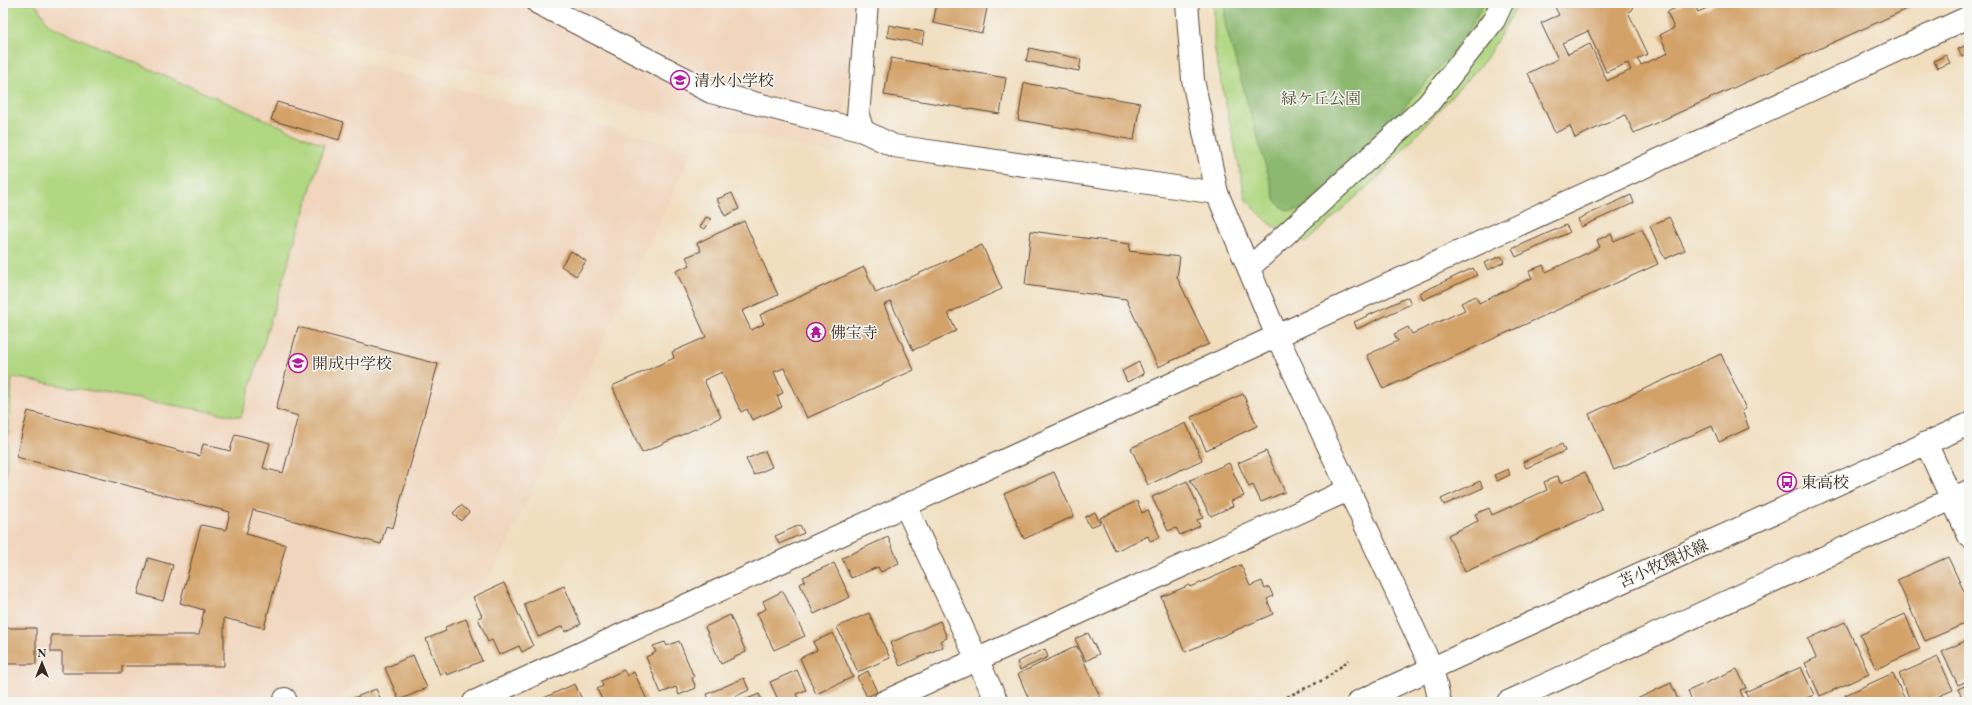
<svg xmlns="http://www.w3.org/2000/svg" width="1972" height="705" viewBox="0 0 1972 705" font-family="'EB Garamond','Noto Serif JP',serif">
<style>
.built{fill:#f1d5bd}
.green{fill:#b0d781;stroke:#768050}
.forest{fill:#8cb86f;stroke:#647146}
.building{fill:#d3a269;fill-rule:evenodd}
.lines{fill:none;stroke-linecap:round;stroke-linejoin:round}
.minor-casing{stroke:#564536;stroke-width:24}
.major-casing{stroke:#564536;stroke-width:24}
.path{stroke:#564536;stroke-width:2.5;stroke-dasharray:3 3;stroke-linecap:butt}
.minor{stroke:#fff;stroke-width:22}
.major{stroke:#fff;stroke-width:22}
.labels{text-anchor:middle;stroke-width:3;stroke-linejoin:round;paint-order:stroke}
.poi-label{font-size:16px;fill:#3b2a1e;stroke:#f6f6f2;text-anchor:start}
.park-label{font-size:16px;fill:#585537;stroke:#f6f6f2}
.street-label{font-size:16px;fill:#3b2a1e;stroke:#f6f6f2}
</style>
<rect width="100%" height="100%" fill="#f6f6f2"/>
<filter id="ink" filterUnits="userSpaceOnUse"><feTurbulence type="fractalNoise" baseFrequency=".025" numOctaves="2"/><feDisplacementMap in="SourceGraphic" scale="8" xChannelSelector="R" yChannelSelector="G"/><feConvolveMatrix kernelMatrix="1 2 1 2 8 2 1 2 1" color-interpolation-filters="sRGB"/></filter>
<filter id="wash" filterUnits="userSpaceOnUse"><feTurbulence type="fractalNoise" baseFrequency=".012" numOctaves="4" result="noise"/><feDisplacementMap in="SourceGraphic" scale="16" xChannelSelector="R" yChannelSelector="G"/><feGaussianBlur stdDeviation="0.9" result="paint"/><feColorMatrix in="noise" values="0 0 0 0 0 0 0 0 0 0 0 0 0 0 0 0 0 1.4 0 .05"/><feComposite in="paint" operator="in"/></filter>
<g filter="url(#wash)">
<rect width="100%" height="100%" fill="#f1debf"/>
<!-- built -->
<g class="built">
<path d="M 3,3 L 132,3 L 693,150 L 491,577 L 332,702 L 3,702 Z"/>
<path d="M 182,3 L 853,3 L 842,156 Z"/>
</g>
<!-- green -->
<g class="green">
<path d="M 3,3 L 35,3 L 49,25 L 324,145 L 241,417 L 12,377 L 3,522 Z"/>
<path d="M 1214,3 L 1519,3 L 1486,59 L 1378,177 L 1305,243 L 1270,224 L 1246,200 L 1214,47 Z"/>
</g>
<!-- forest -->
<path class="forest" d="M 1225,3 L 1484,3 L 1462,41 L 1358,160 L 1303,209 L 1287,211 L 1276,202 L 1225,24 Z"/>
<g id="blocks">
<!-- building -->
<g class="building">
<path d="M 937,3 L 988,3 L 982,33 L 933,23 Z"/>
<path d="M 1553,3 L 1631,3 L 1633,9 L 1628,12 L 1648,54 L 1637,59 L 1641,65 L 1668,53 L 1660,35 L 1674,28 L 1667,12 L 1687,3 L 1694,3 L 1698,12 L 1718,3 L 1920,3 L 1634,133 L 1625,115 L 1575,138 L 1570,126 L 1555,133 L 1528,73 L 1558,59 L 1541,23 L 1559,15 ZM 1588,31 L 1606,72 L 1628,63 L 1631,70 L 1607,81 L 1590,44 L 1568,54 L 1562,43 Z"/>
<path d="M 889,25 L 924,32 L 922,44 L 887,37 Z"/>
<path d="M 1969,44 L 1969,54 L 1962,57 L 1958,49 Z"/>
<path d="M 1029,48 L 1081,59 L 1079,71 L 1026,61 Z"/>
<path d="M 1946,55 L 1950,63 L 1937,68 L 1934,61 Z"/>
<path d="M 891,58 L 1006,78 L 1000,114 L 884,95 Z"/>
<path d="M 1024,83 L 1140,103 L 1134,140 L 1018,120 Z"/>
<path d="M 277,102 L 344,122 L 339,140 L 271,120 Z"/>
<path d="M 732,193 L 739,209 L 725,216 L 717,199 Z"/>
<path d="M 1631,195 L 1634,203 L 1581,227 L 1578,219 Z"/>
<path d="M 706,217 L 711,219 L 705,229 L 700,227 Z"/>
<path d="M 1669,217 L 1685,250 L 1665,259 L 1650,226 Z"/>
<path d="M 744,221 L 778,295 L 742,311 L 751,330 L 764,324 L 760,315 L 864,267 L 876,293 L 982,245 L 1002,289 L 948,313 L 956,331 L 913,350 L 891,302 L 884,305 L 914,370 L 807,418 L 784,368 L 774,372 L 783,393 L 777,396 L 782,407 L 752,420 L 747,409 L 741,412 L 722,372 L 704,380 L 721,417 L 642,453 L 612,386 L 674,358 L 672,352 L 706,337 L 676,271 L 690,265 L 686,257 L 701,251 L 697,243 Z"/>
<path d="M 1566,225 L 1570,232 L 1516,257 L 1512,249 Z"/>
<path d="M 1642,229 L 1658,264 L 1383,389 L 1367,355 L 1398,341 L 1394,334 L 1408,327 L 1412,334 L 1465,310 L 1461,303 L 1476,296 L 1479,303 L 1532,278 L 1529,271 L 1541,266 L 1543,265 L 1546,272 L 1600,247 L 1597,240 L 1611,234 L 1614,241 Z"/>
<path d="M 1031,231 L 1130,244 L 1129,251 L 1180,257 L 1177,277 L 1209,344 L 1158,367 L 1126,299 L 1025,285 Z"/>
<path d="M 571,251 L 586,261 L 576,276 L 561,266 Z"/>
<path d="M 1501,256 L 1504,262 L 1488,270 L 1484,263 Z"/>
<path d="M 1473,268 L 1477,275 L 1423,300 L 1420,293 Z"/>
<path d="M 1408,297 L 1411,304 L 1357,329 L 1354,322 Z"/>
<path d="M 298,327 L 438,364 L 393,528 L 386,526 L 381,544 L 253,510 L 246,534 L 286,545 L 264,628 L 224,618 L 224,666 L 122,666 L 122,673 L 62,673 L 62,652 L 51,652 L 51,635 L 199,635 L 204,610 L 180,603 L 201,525 L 226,530 L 230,512 L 16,457 L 28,411 L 200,456 L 203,444 L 230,451 L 235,434 L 270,443 L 263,468 L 283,473 L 298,416 L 276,409 Z"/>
<path d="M 1721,354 L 1746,409 L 1742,411 L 1749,428 L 1719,442 L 1712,426 L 1614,470 L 1589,414 Z"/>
<path d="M 1139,362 L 1144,374 L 1127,382 L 1122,371 Z"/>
<path d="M 1243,394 L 1257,426 L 1206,450 L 1191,417 Z"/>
<path d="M 1186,423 L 1202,460 L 1148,485 L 1131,448 Z"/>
<path d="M 1562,444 L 1565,451 L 1526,468 L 1523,462 Z"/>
<path d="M 765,451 L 772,467 L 754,475 L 746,459 Z"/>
<path d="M 1266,451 L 1285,492 L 1261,502 L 1253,485 L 1249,487 L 1238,463 Z"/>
<path d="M 1229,463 L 1244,496 L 1231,501 L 1233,506 L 1211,516 L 1190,480 Z"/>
<path d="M 1508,469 L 1510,475 L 1497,481 L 1494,475 Z"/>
<path d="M 1054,472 L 1074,516 L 1024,539 L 1004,494 Z"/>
<path d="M 1585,472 L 1602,510 L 1465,572 L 1448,535 L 1478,521 L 1475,514 L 1489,508 L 1492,515 L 1547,490 L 1544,482 L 1558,476 L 1560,483 Z"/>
<path d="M 1187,481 L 1203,518 L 1197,520 L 1200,526 L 1180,535 L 1176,528 L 1168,531 L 1152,497 Z"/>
<path d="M 1480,481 L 1483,488 L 1444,505 L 1441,499 Z"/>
<path d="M 1137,501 L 1142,513 L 1148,510 L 1160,537 L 1150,541 L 1148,536 L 1115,551 L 1100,518 Z"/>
<path d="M 461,505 L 469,512 L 461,521 L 453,513 Z"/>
<path d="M 1095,512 L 1100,523 L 1090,527 L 1085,517 Z"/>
<path d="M 800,525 L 804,533 L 779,544 L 775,536 Z"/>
<path d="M 888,537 L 899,563 L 881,572 L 878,567 L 851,578 L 842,558 Z"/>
<path d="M 1948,557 L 1969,602 L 1969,622 L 1925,641 L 1897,580 Z"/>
<path d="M 148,558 L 173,565 L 163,601 L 138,594 Z"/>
<path d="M 834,563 L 850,597 L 814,614 L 800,584 L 805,581 L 803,577 Z"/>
<path d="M 1241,565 L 1250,586 L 1262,581 L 1265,589 L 1269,587 L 1273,596 L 1267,599 L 1273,614 L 1185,652 L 1161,597 L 1190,585 L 1191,587 Z"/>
<path d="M 504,583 L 533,646 L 522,652 L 519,646 L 499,655 L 492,640 L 488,642 L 478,618 L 482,616 L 473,597 Z"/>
<path d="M 564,586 L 581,624 L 565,632 L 563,626 L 538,637 L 524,604 Z"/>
<path d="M 783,591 L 805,636 L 774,650 L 757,613 L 766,609 L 763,601 Z"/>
<path d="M 869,613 L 890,658 L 858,672 L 837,627 Z"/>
<path d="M 1905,614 L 1920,649 L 1876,669 L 1860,635 Z"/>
<path d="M 730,615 L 746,652 L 721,664 L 705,627 Z"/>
<path d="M 466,619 L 482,661 L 447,675 L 446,672 L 440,675 L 426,639 L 446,631 L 445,627 Z"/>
<path d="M 940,621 L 947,638 L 940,641 L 943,647 L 900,666 L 890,643 Z"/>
<path d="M 1845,622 L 1869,674 L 1820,696 L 1805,663 L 1816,658 L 1808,639 Z"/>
<rect x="3" y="628" width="33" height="36"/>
<path d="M 833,633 L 853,677 L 816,694 L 800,658 L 817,650 L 813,642 Z"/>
<path d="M 1088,633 L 1099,654 L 1086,661 L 1075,639 Z"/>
<path d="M 1969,639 L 1969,680 L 1958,685 L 1942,652 Z"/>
<path d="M 679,641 L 694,677 L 692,678 L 696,688 L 679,695 L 676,687 L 661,693 L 646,657 L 656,652 L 653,646 L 665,642 L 667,646 Z"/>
<path d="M 1077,646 L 1101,699 L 1093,702 L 1030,702 L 1018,674 Z"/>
<path d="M 1045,649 L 1048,657 L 1020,670 L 1017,662 Z"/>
<path d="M 413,655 L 427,688 L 399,700 L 385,668 Z"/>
<path d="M 1938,657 L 1953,690 L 1926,702 L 1911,702 L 1899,674 Z"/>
<path d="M 1801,667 L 1814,695 L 1798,702 L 1750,702 L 1745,692 Z"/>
<path d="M 1737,669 L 1746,688 L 1740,690 L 1745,702 L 1692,702 L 1688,691 Z"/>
<path d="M 624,670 L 627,676 L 634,672 L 648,702 L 603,702 L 597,689 L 603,686 L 601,681 Z"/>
<path d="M 797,670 L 806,690 L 796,694 L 800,702 L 779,702 L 770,682 Z"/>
<path d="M 868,671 L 877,692 L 867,697 L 857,677 Z"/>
<path d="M 1893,673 L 1906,702 L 1848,702 L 1845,695 Z"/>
<path d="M 744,678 L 749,690 L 723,702 L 710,702 L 707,694 Z"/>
<path d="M 1671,683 L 1679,702 L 1639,702 L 1637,699 Z"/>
<path d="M 575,684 L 583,702 L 535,702 L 568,687 Z"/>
<path d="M 1969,684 L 1969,702 L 1964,702 L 1958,689 Z"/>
<path d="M 376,689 L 382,702 L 344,702 Z"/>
<path d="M 759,694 L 763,702 L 740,702 Z"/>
<path d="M 1842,697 L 1844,702 L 1830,702 Z"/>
</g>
</g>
</g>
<g filter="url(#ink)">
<use href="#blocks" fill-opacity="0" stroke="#564536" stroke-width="1"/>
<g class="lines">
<defs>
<g id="minor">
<path d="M 538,3 L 711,92 L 863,131 L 894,146 L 1217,193"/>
<path d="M 1187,3 L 1193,80 L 1217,193 L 1277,336 L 1432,668 L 1440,702"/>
<path d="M 863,131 L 858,116 L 867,3"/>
<path d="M 1249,268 L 1428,104 L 1494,20 L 1502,3"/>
<path d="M 1926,443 L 1969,536"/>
<path d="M 905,505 L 997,702"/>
<path d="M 285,699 L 286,702"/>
<path d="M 474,702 L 1277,336 L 1969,17"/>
<path d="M 884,702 L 1348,490"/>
</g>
<g id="major">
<path d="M 1358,702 L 1969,424"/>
<path d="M 1508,702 L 1969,491"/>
</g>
</defs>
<!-- minor casing -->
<use href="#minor" class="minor-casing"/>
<!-- major casing -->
<use href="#major" class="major-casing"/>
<!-- path -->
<path class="path" d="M 1276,702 L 1325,679 L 1349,660"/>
<!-- minor -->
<use href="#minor" class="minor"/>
<!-- major -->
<use href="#major" class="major"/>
</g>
</g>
<!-- icons -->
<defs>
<symbol id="school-ring" viewBox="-11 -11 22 22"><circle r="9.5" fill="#f6f6f2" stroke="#b5179e" stroke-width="1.5"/><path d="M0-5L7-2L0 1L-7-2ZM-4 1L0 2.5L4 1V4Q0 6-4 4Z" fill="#b5179e"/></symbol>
<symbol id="temple-ring" viewBox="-11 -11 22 22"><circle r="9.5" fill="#f6f6f2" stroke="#b5179e" stroke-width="1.5"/><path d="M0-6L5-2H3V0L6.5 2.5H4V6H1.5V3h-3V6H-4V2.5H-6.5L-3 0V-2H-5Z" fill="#b5179e"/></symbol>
<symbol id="bus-ring" viewBox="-11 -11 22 22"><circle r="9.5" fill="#f6f6f2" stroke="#b5179e" stroke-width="1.5"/><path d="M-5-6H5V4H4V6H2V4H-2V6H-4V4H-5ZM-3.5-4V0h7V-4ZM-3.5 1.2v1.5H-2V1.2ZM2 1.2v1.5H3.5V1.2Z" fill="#b5179e"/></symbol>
</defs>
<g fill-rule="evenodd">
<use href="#school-ring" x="669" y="69" width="22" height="22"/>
<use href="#temple-ring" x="805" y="321" width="22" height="22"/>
<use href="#school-ring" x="287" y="352" width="22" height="22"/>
<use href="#bus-ring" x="1776" y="471" width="22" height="22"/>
</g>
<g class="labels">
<!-- poi labels -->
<g class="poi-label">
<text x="694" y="86">清水小学校</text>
<text x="830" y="338">佛宝寺</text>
<text x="312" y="369">開成中学校</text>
<text x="1801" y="488">東高校</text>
</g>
<!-- park labels -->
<g class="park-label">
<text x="1321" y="104">緑ケ丘公園</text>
</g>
<!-- street labels -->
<g class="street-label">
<text transform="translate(1663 563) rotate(-24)" y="6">苫小牧環状線</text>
</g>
</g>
<!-- margin -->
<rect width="1972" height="705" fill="none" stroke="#f6f6f2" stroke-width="16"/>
<!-- north arrow -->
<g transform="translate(42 663)" stroke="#f6f6f2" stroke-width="3" paint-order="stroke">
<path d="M0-3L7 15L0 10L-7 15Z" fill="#3b2a1e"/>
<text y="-6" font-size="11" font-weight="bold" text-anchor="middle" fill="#3b2a1e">N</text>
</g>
</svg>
